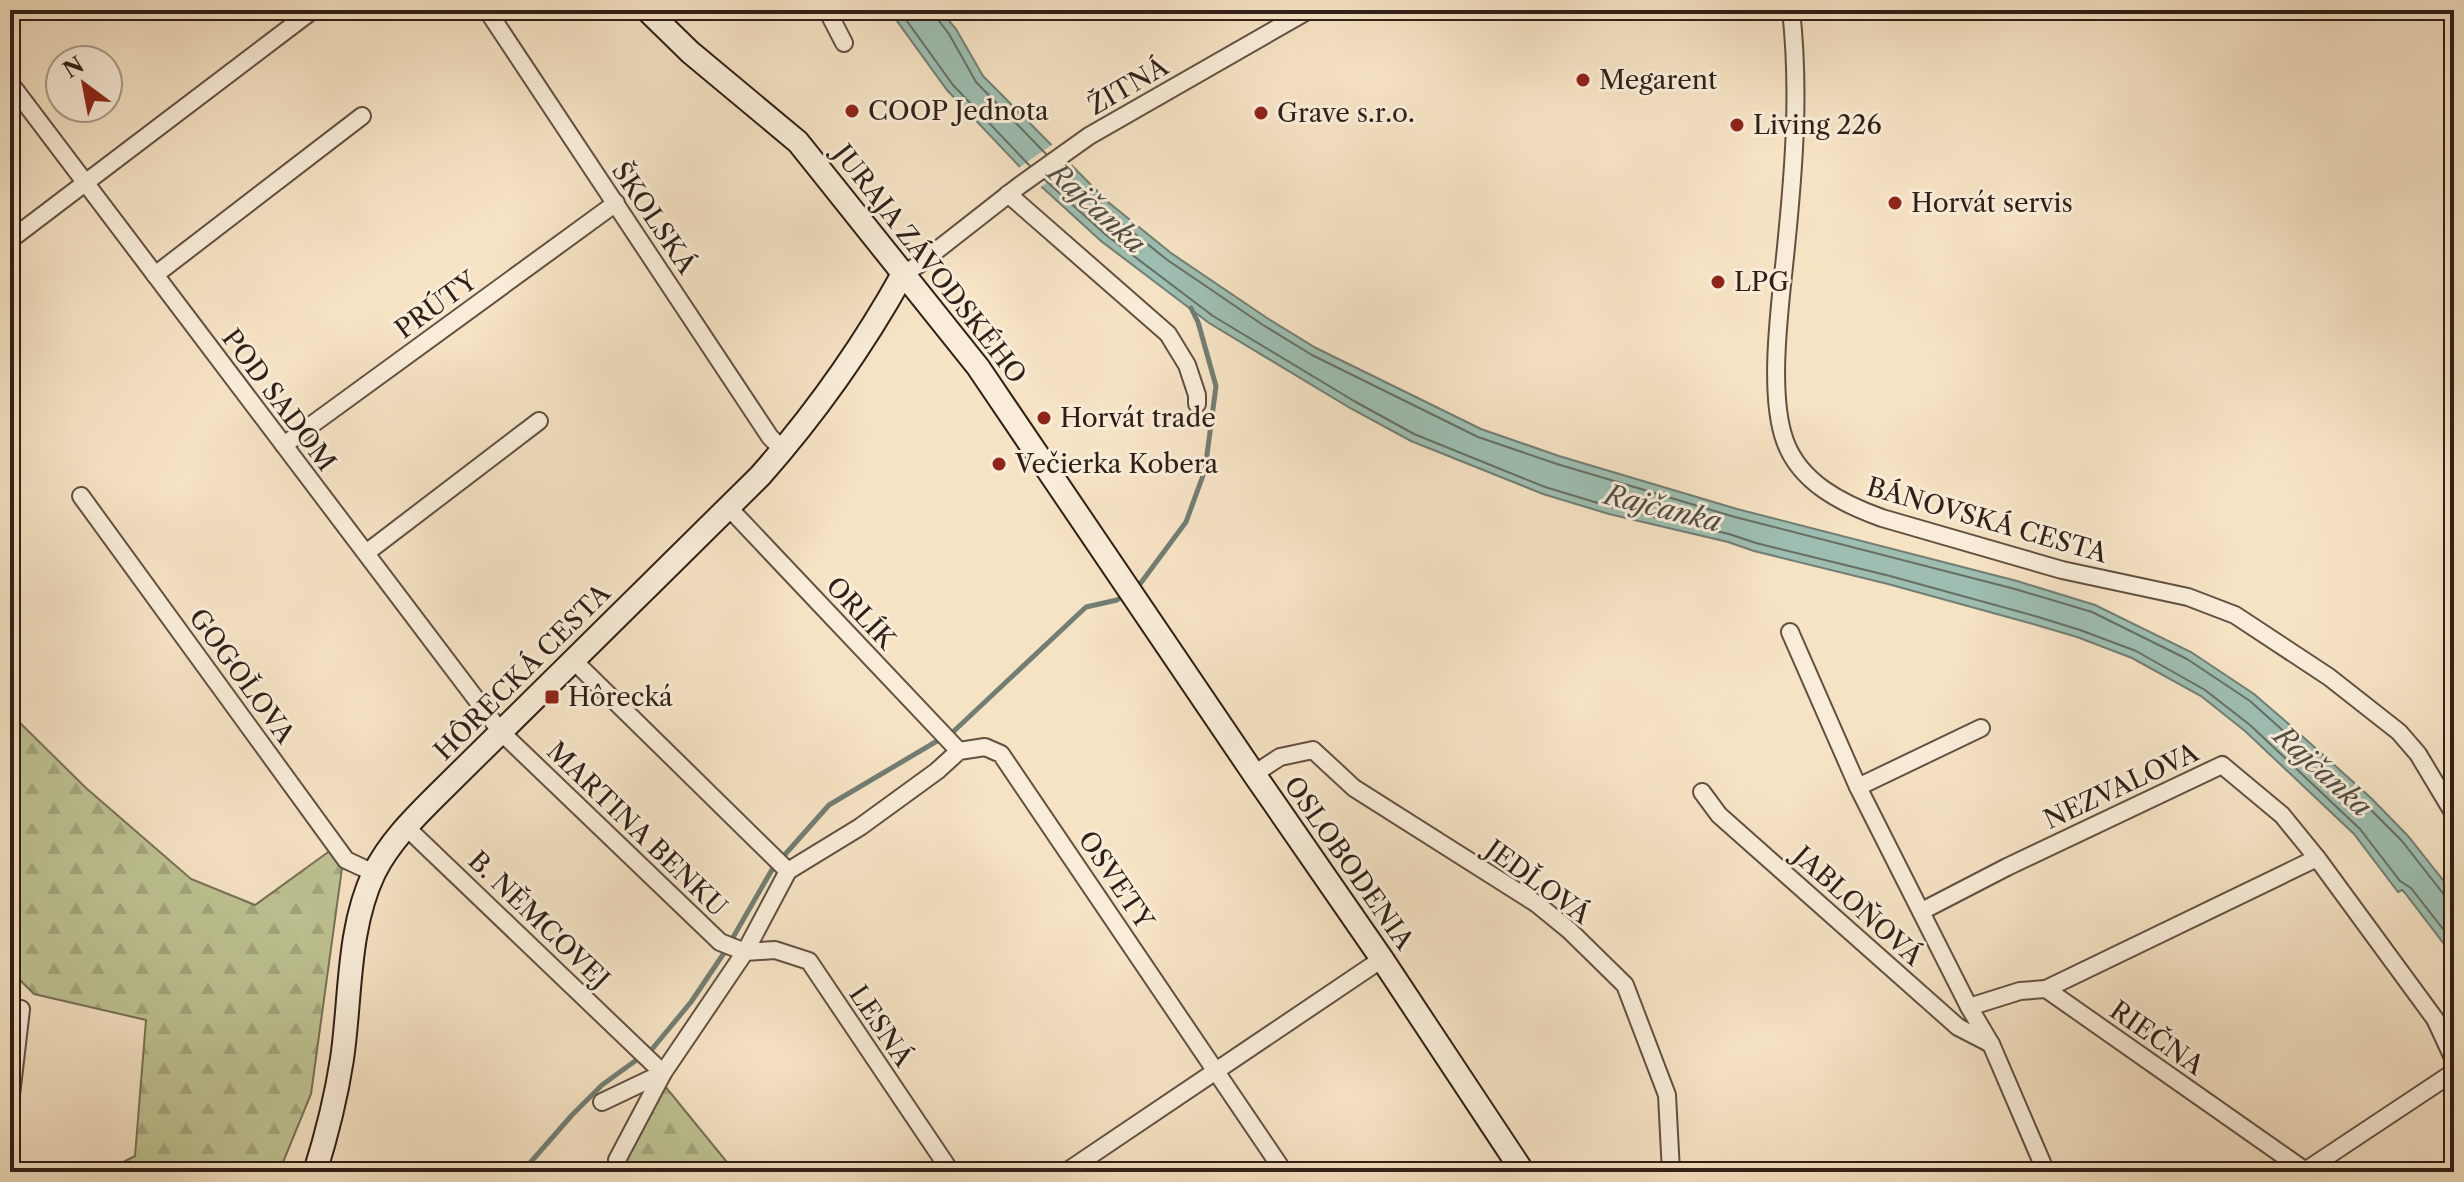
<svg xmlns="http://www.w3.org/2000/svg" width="2464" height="1182" viewBox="0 0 2464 1182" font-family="'Libre Caslon Text',serif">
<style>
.forest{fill:url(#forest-firs);stroke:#777156;stroke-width:2}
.water{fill:#9dbeb1;stroke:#717e74;stroke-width:2}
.pier{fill:#f6e3c4}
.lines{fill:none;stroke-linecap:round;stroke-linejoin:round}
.shore{stroke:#666e64;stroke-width:2}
.stream{stroke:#717e74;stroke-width:5}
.street-casing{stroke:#625043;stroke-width:20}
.secondary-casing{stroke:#301f18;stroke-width:26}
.street{stroke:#f9edd9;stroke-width:16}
.secondary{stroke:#f9edd9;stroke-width:22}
.rail{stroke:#301f18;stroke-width:5;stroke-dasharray:14 14;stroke-linecap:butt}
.poi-dot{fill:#8f2418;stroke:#f9edd9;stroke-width:3}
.labels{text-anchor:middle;stroke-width:6;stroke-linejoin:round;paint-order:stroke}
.poi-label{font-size:26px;fill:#301f18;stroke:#f9edd9;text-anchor:start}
.street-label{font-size:26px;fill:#301f18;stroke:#f9edd9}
.water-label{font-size:28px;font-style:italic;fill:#514f46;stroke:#f9edd9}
</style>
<defs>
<pattern id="forest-firs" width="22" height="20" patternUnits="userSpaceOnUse" patternTransform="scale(2)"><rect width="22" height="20" fill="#bec393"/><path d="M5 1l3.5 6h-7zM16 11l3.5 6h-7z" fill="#a4a77e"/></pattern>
</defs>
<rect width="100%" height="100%" fill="#f6e3c4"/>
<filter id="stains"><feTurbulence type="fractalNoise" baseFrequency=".0025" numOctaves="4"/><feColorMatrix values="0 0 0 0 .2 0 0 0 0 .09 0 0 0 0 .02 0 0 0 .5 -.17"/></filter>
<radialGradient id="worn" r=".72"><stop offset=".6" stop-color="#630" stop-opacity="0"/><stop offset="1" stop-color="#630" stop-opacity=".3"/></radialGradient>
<!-- forest -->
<g class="forest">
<path d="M 10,471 L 14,477 L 14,538 L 10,542 Z"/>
<path d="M 10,713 L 86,788 L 191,879 L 255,905 L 331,850 L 343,861 L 311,1094 L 279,1172 L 104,1172 L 135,1156 L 146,1020 L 34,994 L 10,970 Z"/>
<path d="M 660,1080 L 735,1172 L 613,1172 Z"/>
</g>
<!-- water -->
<path class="water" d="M 889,10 L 940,10 L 956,29 L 983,76 L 1108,202 L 1171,253 L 1267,318 L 1316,348 L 1481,429 L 1559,456 L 1737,509 L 2017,581 L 2095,605 L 2191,652 L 2254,694 L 2283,719 L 2371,798 L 2408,836 L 2454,894 L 2454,957 L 2405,893 L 2402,890 L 2398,892 L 2354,834 L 2245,731 L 2201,696 L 2132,658 L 2077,637 L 2033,624 L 1888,584 L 1754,551 L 1728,542 L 1609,514 L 1543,494 L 1411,441 L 1350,408 L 1209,323 L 1101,241 L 1020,167 L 947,90 Z"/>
<!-- pier -->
<path class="pier" d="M 1053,144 L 1073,164 L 1038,189 L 1017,169 Z"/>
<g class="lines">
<!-- shore -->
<g class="shore">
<path d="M 899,10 L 953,85 L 1030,166"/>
<path d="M 935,10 L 936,17 L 949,34 L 976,82 L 1046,154"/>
<path d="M 1061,168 L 1103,208 L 1166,259 L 1263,325 L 1312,355 L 1478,437 L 1557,464 L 1735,517 L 2015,589 L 2092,612 L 2187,659 L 2250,701 L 2365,804 L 2402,841 L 2445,896 L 2454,898"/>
<path d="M 1045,180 L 1106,235 L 1213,316 L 1354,401 L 1414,434 L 1545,487 L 1611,507 L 1729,534 L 1756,543 L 1890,576 L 2035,616 L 2080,630 L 2136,651 L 2205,690 L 2250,725 L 2360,829 L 2400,881 L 2411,888 L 2454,943"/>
</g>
<!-- stream -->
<g class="stream">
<path d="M 1134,588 L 1140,584 L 1186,522 L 1205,470 L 1216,386 L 1198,322 L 1191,308"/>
<path d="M 522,1172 L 572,1115 L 602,1085 L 653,1048 L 691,1002 L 724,953 L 773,868 L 829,805 L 954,731 L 1086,607 L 1117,600 L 1126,594"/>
</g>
<defs>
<g id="street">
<path d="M 487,10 L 770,437 L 783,450"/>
<path d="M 827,10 L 844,43"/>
<path d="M 1791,10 C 1800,90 1794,168 1786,247 C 1781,299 1767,392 1785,441 C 1800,483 1843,504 1882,518 L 2062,570 L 2188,597 L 2235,615 L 2329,677 L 2399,732 L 2418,754 L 2454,814"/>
<path d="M 10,83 L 501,732 L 720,942 L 745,952 L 775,950 L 809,961 L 951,1172"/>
<path d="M 1008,194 L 1168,334 L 1187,365 L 1197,395 L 1197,404"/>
<path d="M 10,240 L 313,10"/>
<path d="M 903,274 L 918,265 L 1019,186 L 1089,136 L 1309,10"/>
<path d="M 155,275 L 362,116"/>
<path d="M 284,445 L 616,203"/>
<path d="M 81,496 L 346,860 L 374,873"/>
<path d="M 729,508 L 959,751"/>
<path d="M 366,553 L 539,421"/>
<path d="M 1790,632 L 1858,787 L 1969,1007 L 1991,1044 L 2046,1172"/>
<path d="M 573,660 L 788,871"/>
<path d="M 1254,774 L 1280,757 L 1313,750 L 1354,788 L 1537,904 L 1570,931 L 1625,985 L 1667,1095 L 1671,1172"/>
<path d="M 1858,787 L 1981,728"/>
<path d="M 1702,792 L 1719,815 L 1958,1027 L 1991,1044"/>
<path d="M 406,827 L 663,1073 L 602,1102"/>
<path d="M 1922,911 L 2007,867 L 2222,765 L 2282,815 L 2317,858 L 2435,1019 L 2454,1060"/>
<path d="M 2046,989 L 2317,858"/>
<path d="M 1969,1007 L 2020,991 L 2046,989 L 2307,1172"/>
<path d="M 10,1104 L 21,1009"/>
<path d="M 617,1160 L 663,1073 L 745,952 L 788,871 L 860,827 L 937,771 L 959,751 L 985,747 L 1001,754 L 1284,1172"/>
<path d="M 2305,1171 L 2454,1072"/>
<path d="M 1066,1172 L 1382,959"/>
</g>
<g id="secondary">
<path d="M 647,10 L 690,52 L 798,142 L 978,367 L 1254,774 L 1382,959 L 1523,1172"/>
<path d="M 315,1172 C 327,1134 336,1098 342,1059 C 351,998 347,930 374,873 C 389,843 412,820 435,797 L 760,476 C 815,414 863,346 903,274"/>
</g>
</defs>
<!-- street casing -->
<use href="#street" class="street-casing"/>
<!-- secondary casing -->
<use href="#secondary" class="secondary-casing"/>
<!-- street -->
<use href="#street" class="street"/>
<!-- secondary -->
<use href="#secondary" class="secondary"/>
<!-- rail -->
<path class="rail" d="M 2452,214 L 2454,216"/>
</g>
<!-- markers -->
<g class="poi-dot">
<circle cx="1583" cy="80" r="8"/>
<circle cx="852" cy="111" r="8"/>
<circle cx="1261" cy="113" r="8"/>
<circle cx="1737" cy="125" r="8"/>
<circle cx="1895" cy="203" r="8"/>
<circle cx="1718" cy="282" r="8"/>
<circle cx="1044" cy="418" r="8"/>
<circle cx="999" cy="464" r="8"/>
<rect x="544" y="689" width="16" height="16" rx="4"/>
</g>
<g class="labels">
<!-- poi labels -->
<g class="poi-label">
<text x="1599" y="89">Megarent</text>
<text x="868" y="120">COOP Jednota</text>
<text x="1277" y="122">Grave s.r.o.</text>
<text x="1753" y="134">Living 226</text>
<text x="1911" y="212">Horvát servis</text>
<text x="1734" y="291">LPG</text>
<text x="1060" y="427">Horvát trade</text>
<text x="1015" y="473">Večierka Kobera</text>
<text x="568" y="706">Hôrecká</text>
</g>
<!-- street labels -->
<g class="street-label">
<text transform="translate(1128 86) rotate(-30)" y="9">ŽITNÁ</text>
<text transform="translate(654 218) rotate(56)" y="9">ŠKOLSKÁ</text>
<text transform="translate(930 264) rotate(52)" y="9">JURAJA ZÁVODSKÉHO</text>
<text transform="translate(436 305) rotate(-36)" y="9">PRÚTY</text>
<text transform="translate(279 400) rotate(53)" y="9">POD SADOM</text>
<text transform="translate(1987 520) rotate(16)" y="9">BÁNOVSKÁ CESTA</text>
<text transform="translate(861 613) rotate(47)" y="9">ORLÍK</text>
<text transform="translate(522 672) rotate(-45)" y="9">HÔRECKÁ CESTA</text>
<text transform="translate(242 676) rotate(54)" y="9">GOGOĽOVA</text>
<text transform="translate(2121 786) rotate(-25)" y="9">NEZVALOVA</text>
<text transform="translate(637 829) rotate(44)" y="9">MARTINA BENKU</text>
<text transform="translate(1349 863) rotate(55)" y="9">OSLOBODENIA</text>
<text transform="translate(1116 880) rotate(56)" y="9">OSVETY</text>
<text transform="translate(1538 882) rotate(36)" y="9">JEDĽOVÁ</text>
<text transform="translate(1858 906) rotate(42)" y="9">JABLOŇOVÁ</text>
<text transform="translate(539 920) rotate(44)" y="9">B. NĚMCOVEJ</text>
<text transform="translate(881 1026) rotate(56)" y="9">LESNÁ</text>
<text transform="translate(2157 1038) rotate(35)" y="9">RIEČNA</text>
</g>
<!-- water labels -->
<g class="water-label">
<text transform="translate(1097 208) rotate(42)" y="10">Rajčanka</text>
<text transform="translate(1663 508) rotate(14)" y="10">Rajčanka</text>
<text transform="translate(2323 771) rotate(42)" y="10">Rajčanka</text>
</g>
</g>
<!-- margin -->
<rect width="2464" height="1182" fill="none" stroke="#f6e3c4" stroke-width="40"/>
<rect x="12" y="12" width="2440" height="1158" fill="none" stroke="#301f18" stroke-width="4"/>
<rect x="20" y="20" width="2424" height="1142" fill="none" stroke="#301f18" stroke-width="2"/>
<!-- north arrow -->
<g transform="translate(84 84) rotate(328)"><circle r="38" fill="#f9edd9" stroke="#a99b8c" stroke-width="2"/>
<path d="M0-6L14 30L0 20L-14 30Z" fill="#8f2418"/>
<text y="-12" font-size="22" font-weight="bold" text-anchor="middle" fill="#301f18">N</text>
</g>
<rect width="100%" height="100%" filter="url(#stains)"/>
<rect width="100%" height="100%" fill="url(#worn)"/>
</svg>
